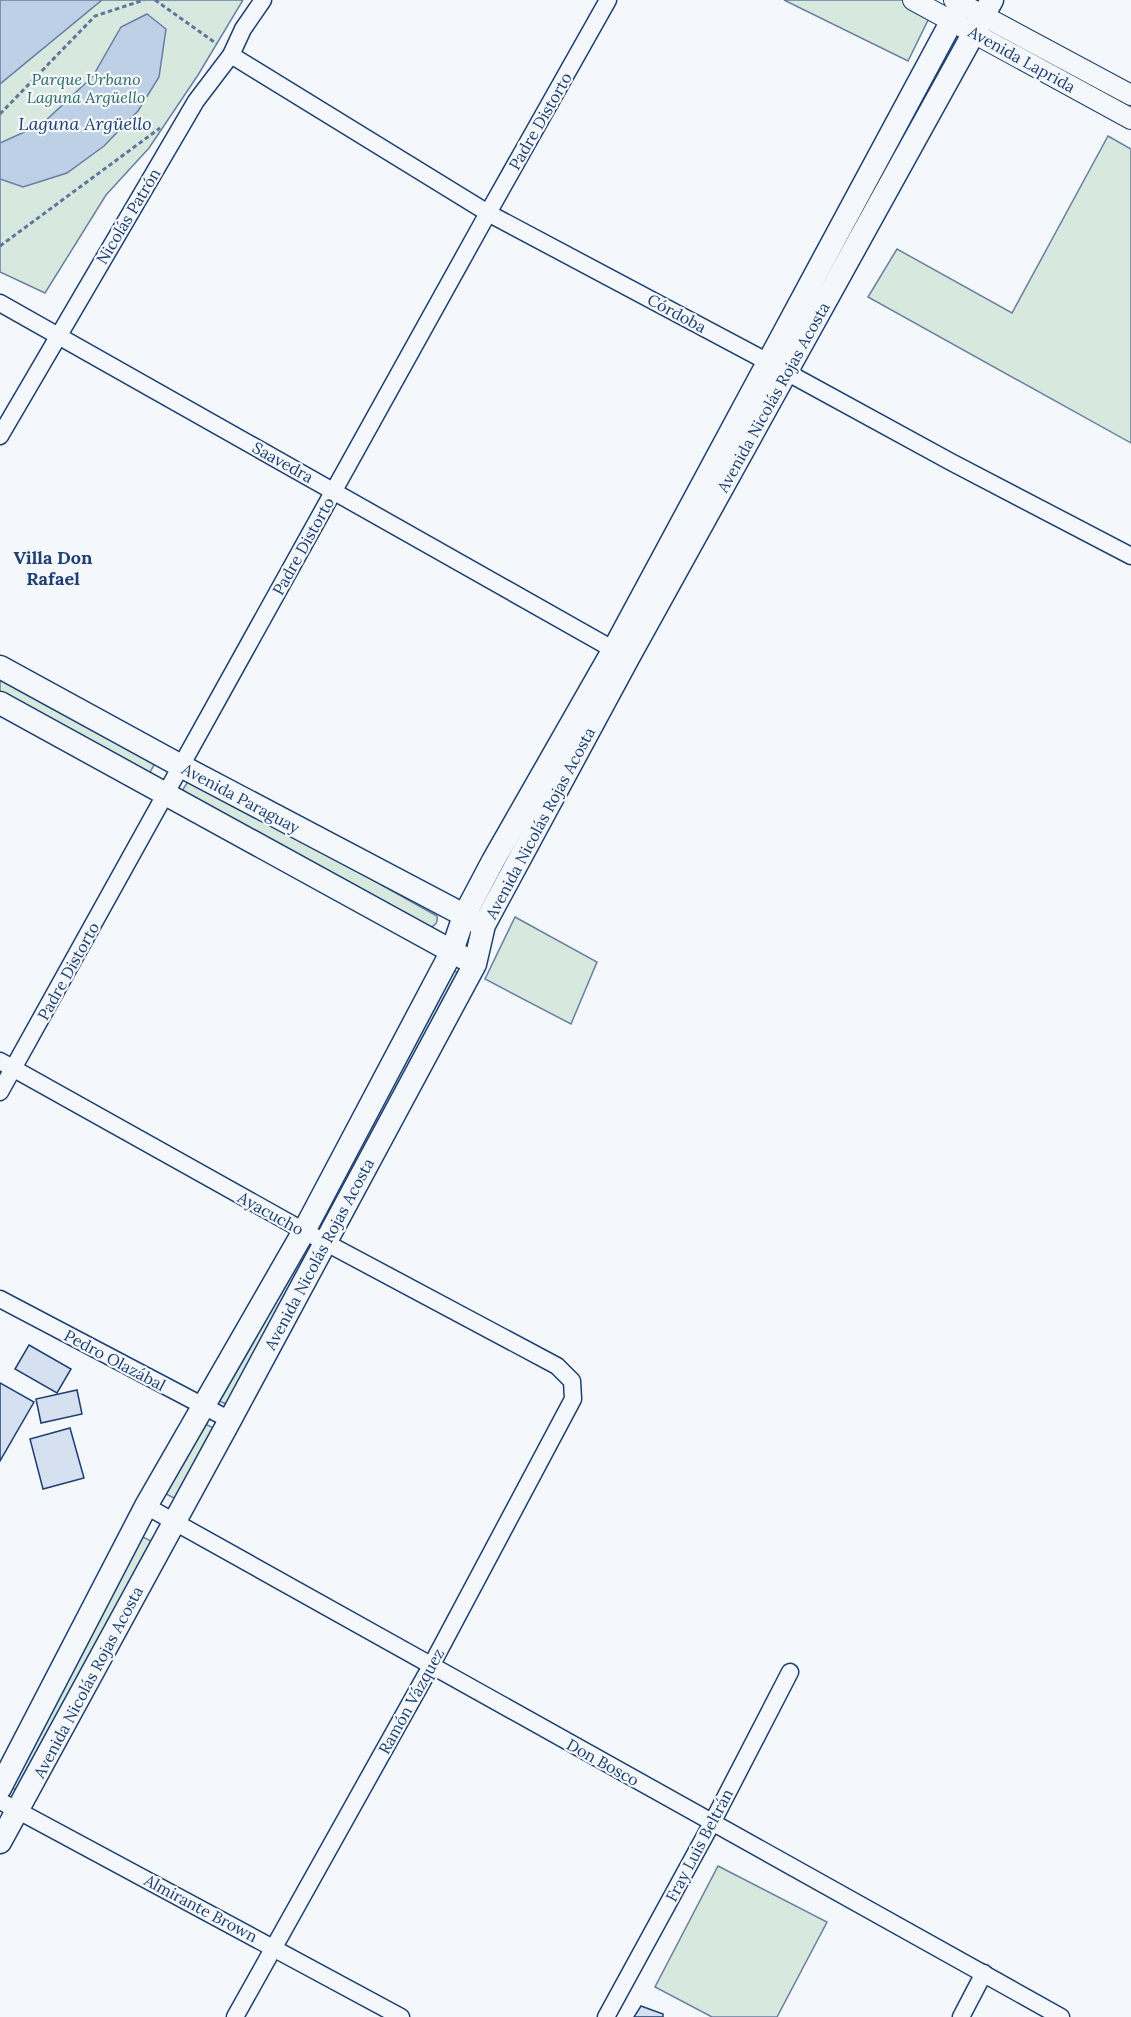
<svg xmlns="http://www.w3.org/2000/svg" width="1131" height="2017" viewBox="0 0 1131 2017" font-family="Lora,serif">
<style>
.green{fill:#d7e8df;stroke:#687fa3;stroke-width:1.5}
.water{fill:#bed0e5;stroke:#687fa3;stroke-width:1.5}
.building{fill:#d5e0f0;stroke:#1d3f73;stroke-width:1.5}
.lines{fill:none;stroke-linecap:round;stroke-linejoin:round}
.minor-casing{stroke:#1d3f73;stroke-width:19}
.tertiary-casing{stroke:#1d3f73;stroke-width:22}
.secondary-casing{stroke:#1d3f73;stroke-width:25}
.path{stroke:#5e769c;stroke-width:3;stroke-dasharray:4.5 3;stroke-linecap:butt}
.minor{stroke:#f4f7fb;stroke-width:16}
.tertiary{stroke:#f4f7fb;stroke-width:20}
.secondary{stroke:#f4f7fb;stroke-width:22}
.labels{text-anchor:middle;stroke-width:4.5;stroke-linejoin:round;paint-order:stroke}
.street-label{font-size:16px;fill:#1d3f73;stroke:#f4f7fb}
.park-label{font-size:16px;font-style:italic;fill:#2c6c60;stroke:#f4f7fb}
.water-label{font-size:18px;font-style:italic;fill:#1d3f73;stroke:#f4f7fb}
.neighbourhood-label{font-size:18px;font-weight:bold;fill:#1d3f73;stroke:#f4f7fb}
</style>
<rect width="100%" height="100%" fill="#f4f7fb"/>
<!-- green -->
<g class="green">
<path d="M 0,0 L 243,0 L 198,75 L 149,148 L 106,195 L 45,293 L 0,272 Z"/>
<path d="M 784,0 L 902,0 L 931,14 L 908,61 Z"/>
<path d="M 1108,136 L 1131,149 L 1131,443 L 868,297 L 897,249 L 1012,313 Z"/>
<path d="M 0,676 L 155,763 L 148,776 L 0,694 Z"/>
<path d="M 190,778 L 437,916 C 438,922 436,925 430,928 L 182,791 Z"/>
<path d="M 515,917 L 597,962 L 571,1024 L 485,979 Z"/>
<path d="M 450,969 L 461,974 L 331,1212 L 321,1206 Z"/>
<path d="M 303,1243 L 314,1249 L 226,1404 L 212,1398 Z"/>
<path d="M 205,1424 L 216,1429 L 176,1499 L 166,1494 Z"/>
<path d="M 139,1535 L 151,1541 L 20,1792 L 9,1786 Z"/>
<path d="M 718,1866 L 827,1922 L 777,2017 L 712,2017 L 655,1987 Z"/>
</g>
<!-- water -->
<g class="water">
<path d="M 0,0 L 102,0 L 0,84 Z"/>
<path d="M 147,14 L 166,29 L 159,77 L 138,111 L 104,146 L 67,173 L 23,187 L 0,179 L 0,143 L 42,124 L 93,76 L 121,27 Z"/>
</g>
<!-- building -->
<g class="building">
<path d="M 29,1345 L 71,1369 L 57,1393 L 15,1369 Z"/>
<path d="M 0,1383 L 34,1402 L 0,1461 Z"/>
<path d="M 77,1390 L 82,1414 L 41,1423 L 36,1399 Z"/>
<path d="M 70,1428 L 84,1478 L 43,1489 L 30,1439 Z"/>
<path d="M 641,2006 L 663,2014 L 663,2017 L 634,2017 Z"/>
</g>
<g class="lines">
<defs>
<g id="minor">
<path d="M 231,55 L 488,213 L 768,362 L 951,462 L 1131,556"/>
<path d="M 0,303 L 623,655"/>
<path d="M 0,436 L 196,101 L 231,55 L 243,29 L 263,0"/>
<path d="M 0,1061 L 304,1231 L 557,1366 L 572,1381 L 573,1399 L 431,1666 L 235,2017"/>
<path d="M 0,1092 L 488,213 L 608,0"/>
<path d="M 0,1299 L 230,1420"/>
<path d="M 146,1506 L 1061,2017"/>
<path d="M 0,1801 L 401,2017"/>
<path d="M 606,2017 L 712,1823 L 790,1672"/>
<path d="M 961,2017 L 984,1973"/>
</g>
<g id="tertiary">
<path d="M 913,0 L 1131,119"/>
<path d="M 954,0 L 1131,95"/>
</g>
<g id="secondary">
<path d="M 0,667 L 181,766 L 477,922"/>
<path d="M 0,703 L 464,958"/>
<path d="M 0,1788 L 146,1506 L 304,1231 L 452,951 L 464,916 L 493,861 L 614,649 L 963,0"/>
<path d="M 0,1842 L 230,1420 L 475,964 L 484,925 L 628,658 L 992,0"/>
</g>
</defs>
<!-- minor casing -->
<use href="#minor" class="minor-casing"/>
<!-- tertiary casing -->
<use href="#tertiary" class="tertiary-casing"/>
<!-- secondary casing -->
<use href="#secondary" class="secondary-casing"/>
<!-- path -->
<g class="path">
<path d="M 155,0 L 217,44"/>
<path d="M 0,114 L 95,16 L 144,0"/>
<path d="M 0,246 L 160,128"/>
</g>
<!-- minor -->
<use href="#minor" class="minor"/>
<!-- tertiary -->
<use href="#tertiary" class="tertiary"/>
<!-- secondary -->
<use href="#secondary" class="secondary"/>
</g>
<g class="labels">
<!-- street labels -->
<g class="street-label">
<text transform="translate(1022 59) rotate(29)" y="6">Avenida Laprida</text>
<text transform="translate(540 121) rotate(-60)" y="6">Padre Distorto</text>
<text transform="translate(128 216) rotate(-59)" y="6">Nicolás Patrón</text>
<text transform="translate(677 313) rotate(28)" y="6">Córdoba</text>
<text transform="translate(773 397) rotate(-61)" y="6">Avenida Nicolás Rojas Acosta</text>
<text transform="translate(283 462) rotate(29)" y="6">Saavedra</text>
<text transform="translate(303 546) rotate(-61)" y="6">Padre Distorto</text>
<text transform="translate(241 798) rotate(28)" y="6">Avenida Paraguay</text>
<text transform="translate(540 823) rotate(-62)" y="6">Avenida Nicolás Rojas Acosta</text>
<text transform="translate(68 971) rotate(-61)" y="6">Padre Distorto</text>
<text transform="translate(271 1213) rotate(29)" y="6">Ayacucho</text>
<text transform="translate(319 1254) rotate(-62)" y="6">Avenida Nicolás Rojas Acosta</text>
<text transform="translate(115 1360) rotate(28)" y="6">Pedro Olazábal</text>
<text transform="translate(88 1682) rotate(-62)" y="6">Avenida Nicolás Rojas Acosta</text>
<text transform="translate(411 1701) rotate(-61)" y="6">Ramón Vázquez</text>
<text transform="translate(603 1762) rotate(29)" y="6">Don Bosco</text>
<text transform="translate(699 1845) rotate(-62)" y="6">Fray Luis Beltrán</text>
<text transform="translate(201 1908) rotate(28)" y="6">Almirante Brown</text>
</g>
<!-- park labels -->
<g class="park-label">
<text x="86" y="85">Parque Urbano<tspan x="86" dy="18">Laguna Argüello</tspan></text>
</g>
<!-- water labels -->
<g class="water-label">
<text x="85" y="130">Laguna Argüello</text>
</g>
<!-- neighbourhood labels -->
<g class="neighbourhood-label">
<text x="53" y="564">Villa Don<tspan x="53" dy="21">Rafael</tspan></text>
</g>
</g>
</svg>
